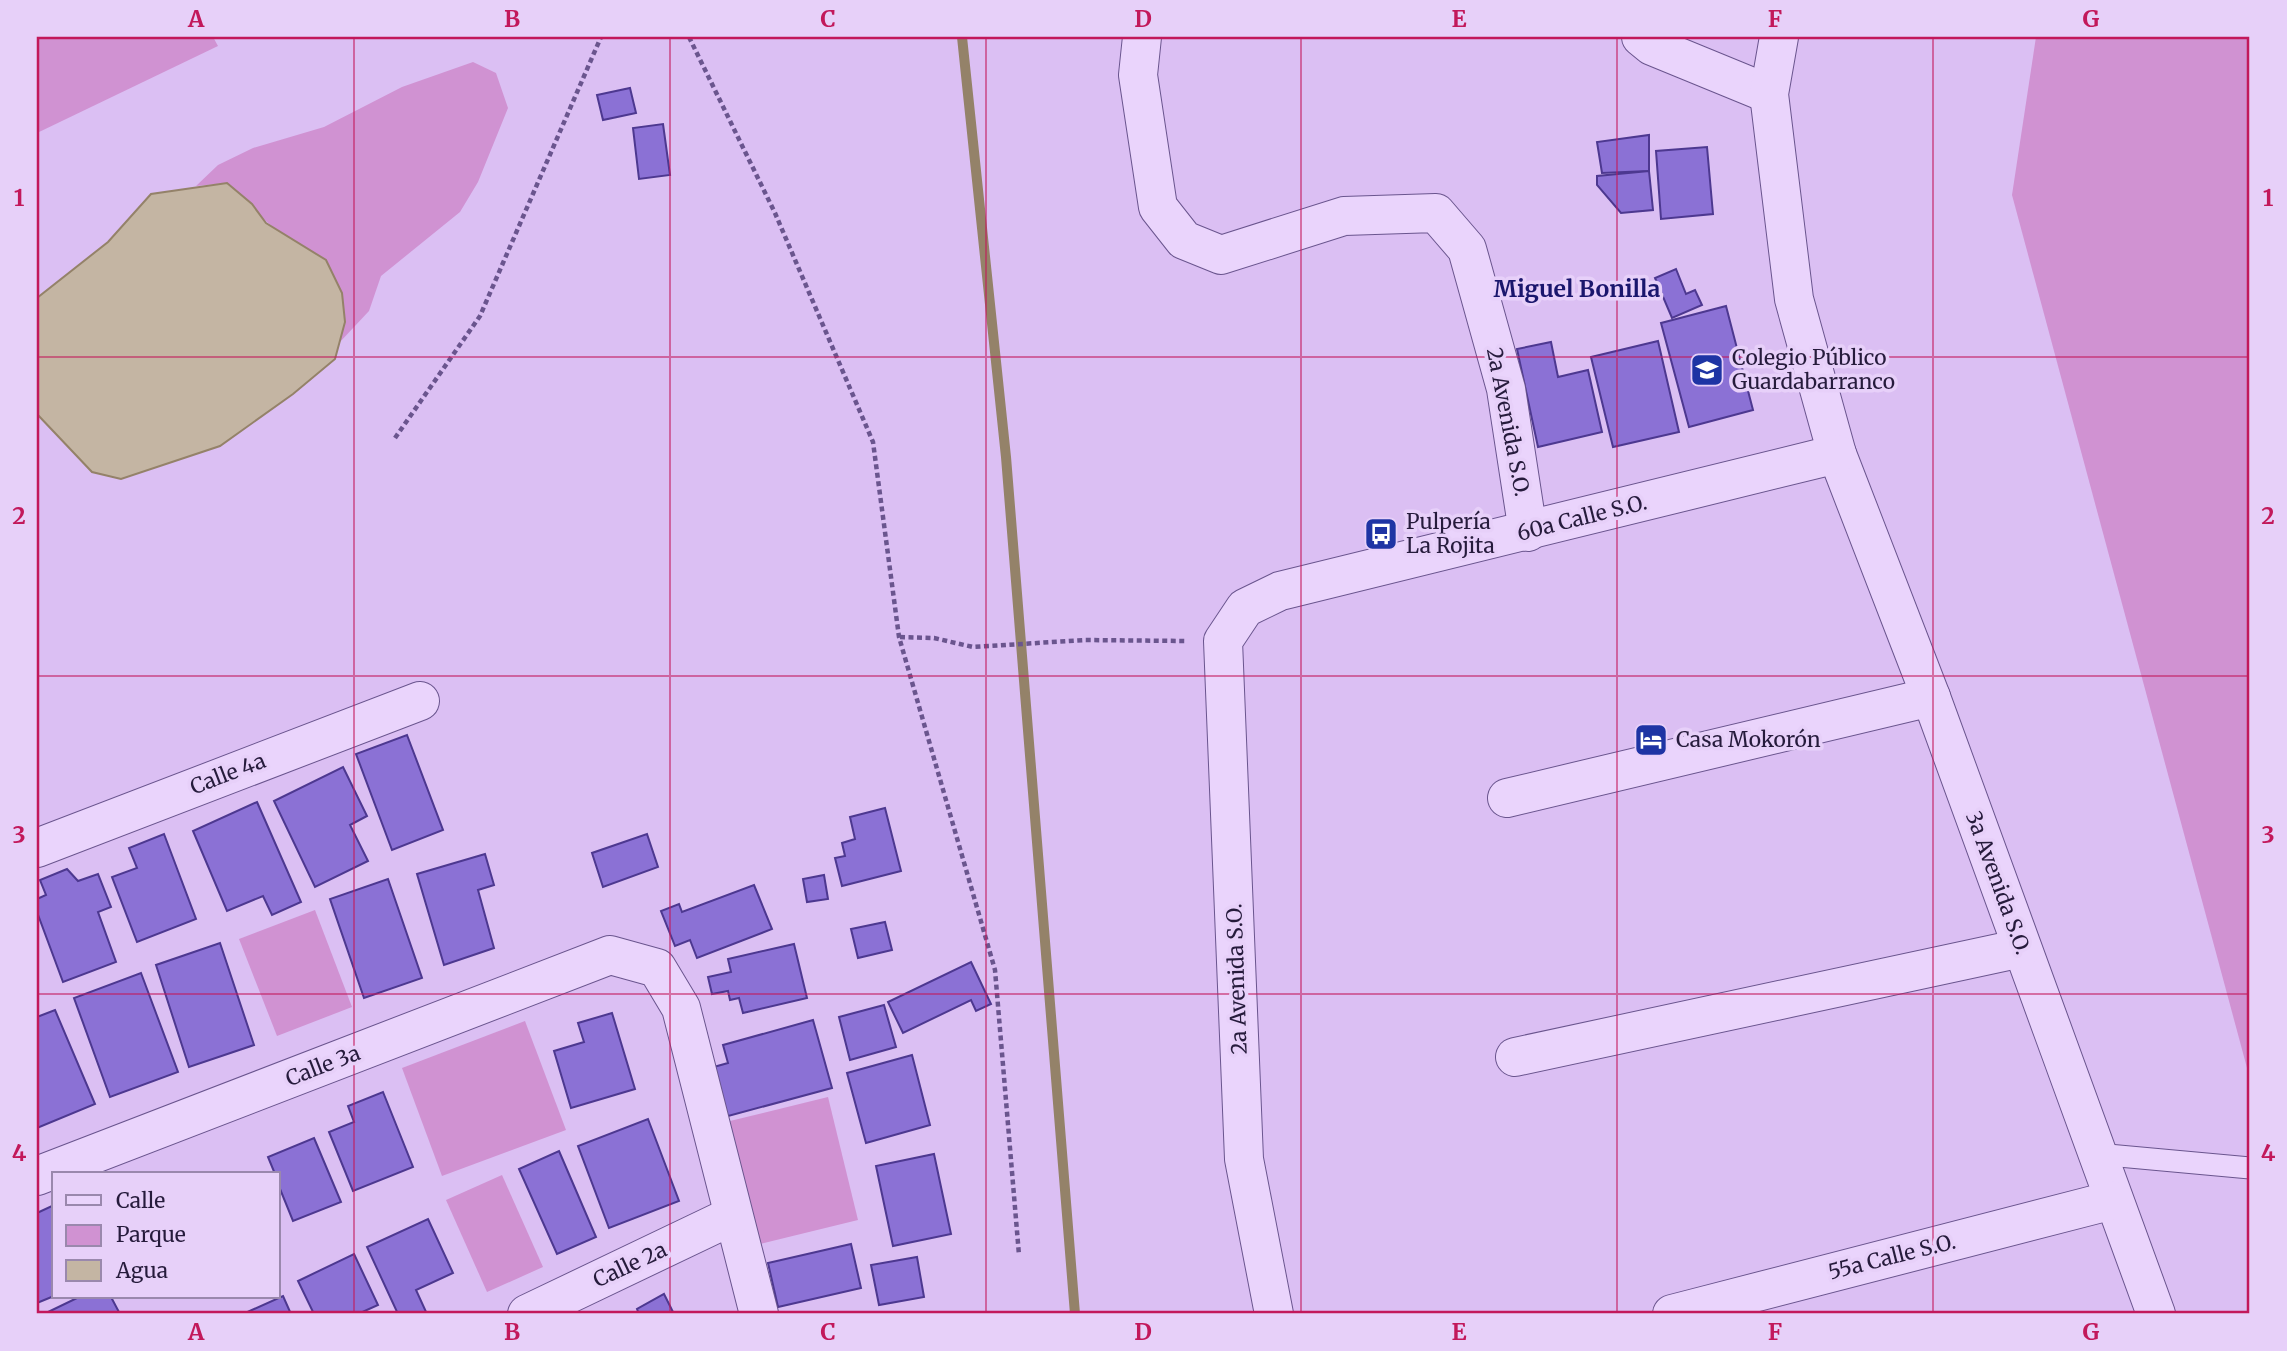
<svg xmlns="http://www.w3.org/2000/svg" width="2287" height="1351" viewBox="0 0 2287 1351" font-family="Merriweather,serif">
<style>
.green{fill:#d092d2}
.water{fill:#c4b5a3;stroke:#948269;stroke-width:2}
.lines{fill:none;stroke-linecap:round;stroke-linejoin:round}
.stream{stroke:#948269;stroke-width:10}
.building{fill:#8b71d5;stroke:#4d3890;stroke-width:2}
.service-casing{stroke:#6a558e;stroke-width:23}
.minor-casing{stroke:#6a558e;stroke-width:40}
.path{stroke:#6a558e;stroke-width:4.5;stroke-dasharray:5 3.5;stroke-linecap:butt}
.service{stroke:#ead4fc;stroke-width:21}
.minor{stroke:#ead4fc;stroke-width:38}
.grid{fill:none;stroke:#c2185b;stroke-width:2;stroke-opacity:0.55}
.labels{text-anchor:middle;stroke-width:7;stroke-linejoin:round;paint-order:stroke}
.poi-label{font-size:21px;fill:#261b3c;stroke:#e7d0f9;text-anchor:start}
.street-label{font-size:21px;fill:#261b3c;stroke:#e7d0f9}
.neighbourhood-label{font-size:23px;font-weight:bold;fill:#1a166d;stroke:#e7d0f9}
.neatline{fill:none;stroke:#c2185b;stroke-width:2.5}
.grid-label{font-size:23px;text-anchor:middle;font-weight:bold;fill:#c2185b}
</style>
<rect width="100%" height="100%" fill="#dbbff3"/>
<!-- green -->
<g class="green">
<path d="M 37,37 L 213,37 L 218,46 L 37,133 Z"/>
<path d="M 2036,37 L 2250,37 L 2250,1079 L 2012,195 Z"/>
<path d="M 473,62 L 496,73 L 508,108 L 478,182 L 460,212 L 381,276 L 369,311 L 339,343 L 345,322 L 280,232 C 260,219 246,199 227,183 L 196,186 L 218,165 L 253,148 L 324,127 L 402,87 Z"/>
<path d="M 315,910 L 352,1007 L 277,1036 L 239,939 Z"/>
<path d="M 525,1021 L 566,1130 L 442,1176 L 402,1068 Z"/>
<path d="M 828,1097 L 858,1220 L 760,1244 L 730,1121 Z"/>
<path d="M 502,1175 L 543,1267 L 487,1292 L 446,1200 Z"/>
</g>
<!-- water -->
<path class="water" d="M 227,183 L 252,204 L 266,223 L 326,260 L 342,293 L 345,322 L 335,359 L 293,394 L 220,446 L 121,479 L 92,472 L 37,414 L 37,298 L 108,242 L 151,194 Z"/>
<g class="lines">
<!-- stream -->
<path class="stream" d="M 962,37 L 1006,457 L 1075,1314"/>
</g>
<!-- building -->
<g class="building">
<path d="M 630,88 L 636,113 L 603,120 L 597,95 Z"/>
<path d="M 663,124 L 670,175 L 639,179 L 633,128 Z"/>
<path d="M 1649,135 L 1649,171 L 1602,173 L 1597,142 Z"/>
<path d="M 1707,147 L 1713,214 L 1661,219 L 1656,151 Z"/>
<path d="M 1649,171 L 1653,210 L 1621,213 L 1597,185 L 1597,176 Z"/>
<path d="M 1676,269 L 1686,294 L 1695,290 L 1702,305 L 1672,318 L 1655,278 Z"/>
<path d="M 1726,306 L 1753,410 L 1689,427 L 1661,323 Z"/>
<path d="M 1658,341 L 1679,432 L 1613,447 L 1591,357 Z"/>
<path d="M 1551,342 L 1558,377 L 1588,370 L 1602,432 L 1538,447 L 1517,349 Z"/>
<path d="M 407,735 L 443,830 L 392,850 L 356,754 Z"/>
<path d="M 343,767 L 367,816 L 350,825 L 368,861 L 315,887 L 274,801 Z"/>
<path d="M 257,802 L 301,902 L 272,915 L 263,896 L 227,911 L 193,831 Z"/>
<path d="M 885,808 L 901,871 L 842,886 L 835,858 L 845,856 L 842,843 L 855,839 L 850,817 Z"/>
<path d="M 164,834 L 196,919 L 137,942 L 112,877 L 137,868 L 129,848 Z"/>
<path d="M 647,834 L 658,867 L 603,887 L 592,853 Z"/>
<path d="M 485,854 L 494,885 L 478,890 L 494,948 L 444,965 L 417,874 Z"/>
<path d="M 67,869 L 78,881 L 98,874 L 111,907 L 98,912 L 116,962 L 63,982 L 37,912 L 37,899 L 46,895 L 40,880 Z"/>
<path d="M 824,875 L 828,899 L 807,902 L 803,879 Z"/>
<path d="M 388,879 L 422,978 L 364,998 L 330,899 Z"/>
<path d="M 754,885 L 772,929 L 697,958 L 690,940 L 675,946 L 661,911 L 679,904 L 682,912 Z"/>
<path d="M 885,922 L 892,950 L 858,958 L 851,929 Z"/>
<path d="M 220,943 L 254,1045 L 189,1067 L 156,965 Z"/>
<path d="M 794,944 L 807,998 L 743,1013 L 739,998 L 730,1000 L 728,991 L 712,994 L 708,977 L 731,972 L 728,959 Z"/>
<path d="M 971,962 L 991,1004 L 976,1011 L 971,1000 L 903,1033 L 888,1002 Z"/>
<path d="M 141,973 L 178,1072 L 110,1097 L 74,998 Z"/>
<path d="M 884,1005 L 896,1047 L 850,1060 L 839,1017 Z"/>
<path d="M 55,1010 L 95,1104 L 37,1128 L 37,1017 Z"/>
<path d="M 612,1013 L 635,1089 L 571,1108 L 554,1051 L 584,1042 L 578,1023 Z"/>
<path d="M 813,1020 L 832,1088 L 717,1119 L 703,1070 L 728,1063 L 723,1045 Z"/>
<path d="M 912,1055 L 930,1125 L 866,1143 L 847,1073 Z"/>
<path d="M 383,1092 L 413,1167 L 353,1191 L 329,1132 L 354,1122 L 348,1106 Z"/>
<path d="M 648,1119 L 679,1201 L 609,1228 L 578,1146 Z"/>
<path d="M 314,1138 L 341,1202 L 293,1221 L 278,1184 L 278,1174 L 275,1174 L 268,1157 Z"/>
<path d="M 559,1151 L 596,1237 L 557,1254 L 519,1169 Z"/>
<path d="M 934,1154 L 951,1234 L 893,1246 L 876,1166 Z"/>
<path d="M 54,1205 L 54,1296 L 37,1303 L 37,1213 Z"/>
<path d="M 428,1219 L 453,1273 L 416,1290 L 427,1314 L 398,1314 L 367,1247 Z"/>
<path d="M 851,1244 L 861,1288 L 778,1307 L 768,1263 Z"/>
<path d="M 354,1254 L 378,1305 L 358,1314 L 314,1314 L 298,1281 Z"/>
<path d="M 917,1257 L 924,1297 L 879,1305 L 871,1265 Z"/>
<path d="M 664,1294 L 674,1314 L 639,1314 L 637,1309 Z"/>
<path d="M 283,1296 L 291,1314 L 243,1314 Z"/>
<path d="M 79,1297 L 111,1297 L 120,1314 L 44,1314 Z"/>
</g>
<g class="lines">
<defs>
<path id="service" d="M 2097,1154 L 2250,1168"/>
<g id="minor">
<path d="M 1142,37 L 1138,75 L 1158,207 L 1184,240 L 1221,255 L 1344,216 L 1436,213 L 1467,249 L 1506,389 L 1528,532"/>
<path d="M 1641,37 L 1652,46 L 1769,94"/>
<path d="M 1779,37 L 1769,94 L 1794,299 L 1837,454 L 1931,697 L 2156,1314"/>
<path d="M 1507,798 L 1931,697"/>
<path d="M 37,848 L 420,701"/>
<path d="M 1515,1057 L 2022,948"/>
<path d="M 37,1176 L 610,955 L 657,968 L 681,1008 L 759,1314"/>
<path d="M 527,1314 L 732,1216"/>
<path d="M 1274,1314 L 1244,1159 L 1223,641 L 1245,608 L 1280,591 L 1837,454"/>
<path d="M 1672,1314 L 2113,1200"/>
</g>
</defs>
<!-- service casing -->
<use href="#service" class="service-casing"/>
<!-- minor casing -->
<use href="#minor" class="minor-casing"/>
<!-- path -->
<g class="path">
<path d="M 689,37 L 775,213 L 873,442 L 899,637 L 995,970 L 1019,1255"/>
<path d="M 395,438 L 480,316 L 601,37"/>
<path d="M 900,637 L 934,638 L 973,647 L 1085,640 L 1187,641"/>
</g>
<!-- service -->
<use href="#service" class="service"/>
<!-- minor -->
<use href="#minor" class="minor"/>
</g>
<!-- grid -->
<path class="grid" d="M 354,37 L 354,1314M 670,37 L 670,1314M 986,37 L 986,1314M 1301,37 L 1301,1314M 1617,37 L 1617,1314M 1933,37 L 1933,1314M 37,357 L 2250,357M 37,676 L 2250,676M 37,994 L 2250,994"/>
<!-- icons -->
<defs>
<symbol id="school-square" viewBox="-11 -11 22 22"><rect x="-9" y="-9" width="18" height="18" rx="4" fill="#1e34a4" stroke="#e7d0f9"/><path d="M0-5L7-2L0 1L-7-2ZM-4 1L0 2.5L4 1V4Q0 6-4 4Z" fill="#fff"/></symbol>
<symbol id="bus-square" viewBox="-11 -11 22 22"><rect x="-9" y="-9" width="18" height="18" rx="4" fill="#1e34a4" stroke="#e7d0f9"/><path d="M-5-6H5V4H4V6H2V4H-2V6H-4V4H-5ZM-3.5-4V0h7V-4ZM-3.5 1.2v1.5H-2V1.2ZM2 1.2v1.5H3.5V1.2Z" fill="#fff"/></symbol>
<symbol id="hotel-square" viewBox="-11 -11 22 22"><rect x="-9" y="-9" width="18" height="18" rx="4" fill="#1e34a4" stroke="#e7d0f9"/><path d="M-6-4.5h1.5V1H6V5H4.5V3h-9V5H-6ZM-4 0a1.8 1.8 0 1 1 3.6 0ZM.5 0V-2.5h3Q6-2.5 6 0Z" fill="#fff"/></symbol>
</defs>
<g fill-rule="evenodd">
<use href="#school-square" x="1688" y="351" width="38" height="38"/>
<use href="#bus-square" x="1362" y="515" width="38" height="38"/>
<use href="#hotel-square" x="1632" y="721" width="38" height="38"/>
</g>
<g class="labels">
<!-- poi labels -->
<g class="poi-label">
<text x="1732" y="365">Colegio Público<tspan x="1732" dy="24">Guardabarranco</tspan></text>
<text x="1406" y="529">Pulpería<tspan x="1406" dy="24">La Rojita</tspan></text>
<text x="1676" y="747">Casa Mokorón</text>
</g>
<!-- street labels -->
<g class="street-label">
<text transform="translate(1508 422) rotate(79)" y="7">2a Avenida S.O.</text>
<text transform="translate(1582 518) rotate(-14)" y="7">60a Calle S.O.</text>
<text transform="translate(228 774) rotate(-21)" y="7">Calle 4a</text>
<text transform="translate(1998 883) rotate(70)" y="7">3a Avenida S.O.</text>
<text transform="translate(1237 979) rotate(-92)" y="7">2a Avenida S.O.</text>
<text transform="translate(323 1066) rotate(-21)" y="7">Calle 3a</text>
<text transform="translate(1892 1257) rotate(-14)" y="7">55a Calle S.O.</text>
<text transform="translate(630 1265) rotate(-25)" y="7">Calle 2a</text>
</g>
<!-- neighbourhood labels -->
<g class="neighbourhood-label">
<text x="1577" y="297">Miguel Bonilla</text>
</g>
</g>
<!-- border -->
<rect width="2287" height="1351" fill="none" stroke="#e7d0f9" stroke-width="77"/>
<!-- legend -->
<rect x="52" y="1172" width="228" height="126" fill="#e7d0f9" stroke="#9a88ad" stroke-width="2"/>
<rect x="66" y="1195" width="35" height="10" fill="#ead4fc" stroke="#9a88ad" stroke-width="2"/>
<text x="116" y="1208" font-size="21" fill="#261b3c">Calle</text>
<rect x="66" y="1225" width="35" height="21" fill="#d092d2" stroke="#9a88ad" stroke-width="2"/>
<text x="116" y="1242" font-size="21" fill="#261b3c">Parque</text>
<rect x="66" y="1260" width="35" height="21" fill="#c4b5a3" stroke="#9a88ad" stroke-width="2"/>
<text x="116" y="1278" font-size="21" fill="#261b3c">Agua</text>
<rect x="38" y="38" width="2210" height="1274" class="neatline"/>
<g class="grid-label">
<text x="196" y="27">A</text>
<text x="512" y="27">B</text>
<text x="828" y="27">C</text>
<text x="1143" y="27">D</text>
<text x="1459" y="27">E</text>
<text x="1775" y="27">F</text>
<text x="2091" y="27">G</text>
<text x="19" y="206">1</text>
<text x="2268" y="206">1</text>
<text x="19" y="524">2</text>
<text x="2268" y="524">2</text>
<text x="19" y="843">3</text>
<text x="2268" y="843">3</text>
<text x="19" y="1161">4</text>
<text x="2268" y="1161">4</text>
<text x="196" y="1340">A</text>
<text x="512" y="1340">B</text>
<text x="828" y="1340">C</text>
<text x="1143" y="1340">D</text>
<text x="1459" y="1340">E</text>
<text x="1775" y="1340">F</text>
<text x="2091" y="1340">G</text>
</g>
</svg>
